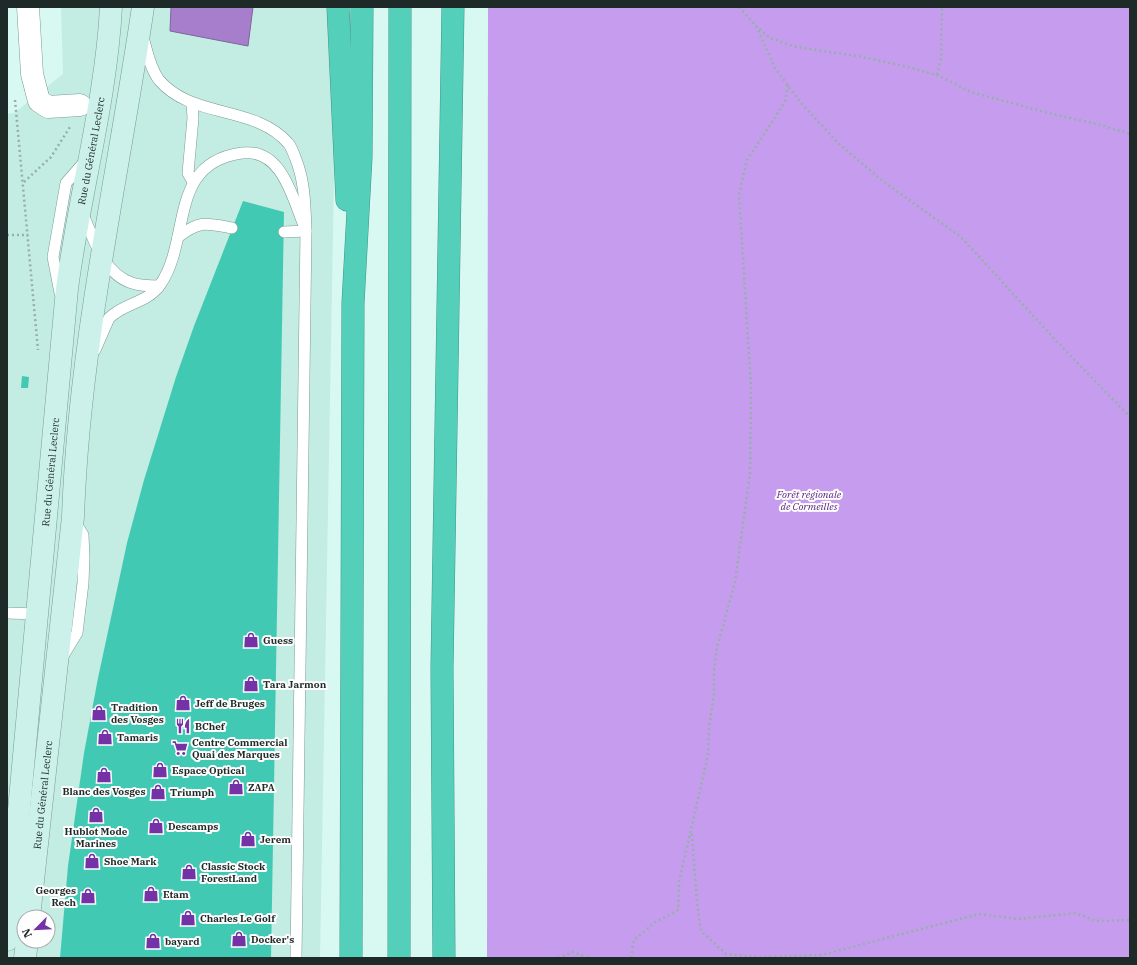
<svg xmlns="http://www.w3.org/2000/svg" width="1137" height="965" viewBox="0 0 1137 965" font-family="'IBM Plex Serif',serif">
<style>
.built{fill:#c3ece2;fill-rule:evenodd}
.forest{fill:#c69dee}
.water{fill:#a67ecc;stroke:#7d659b}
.building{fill:#41c9b3}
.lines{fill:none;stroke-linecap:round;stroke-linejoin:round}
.lane-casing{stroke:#7c9b94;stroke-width:12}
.street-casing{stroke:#7c9b94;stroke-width:23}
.secondary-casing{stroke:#7c9b94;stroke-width:23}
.highway-casing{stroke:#419587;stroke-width:23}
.path{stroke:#96afa9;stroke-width:2.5;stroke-dasharray:2 3;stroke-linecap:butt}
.lane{stroke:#fff;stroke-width:11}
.street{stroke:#fff;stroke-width:22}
.secondary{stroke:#ccf1ea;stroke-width:22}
.highway{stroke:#54cfba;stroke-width:22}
.labels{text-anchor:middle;stroke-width:4;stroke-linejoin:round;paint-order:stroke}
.street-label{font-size:10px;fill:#1e2a28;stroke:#fefefe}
.park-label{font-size:10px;font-style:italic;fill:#592380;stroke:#fefefe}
.poi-label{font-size:10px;font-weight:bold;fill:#1e2a28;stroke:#fefefe;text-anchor:start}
</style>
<rect width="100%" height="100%" fill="#d8f9f1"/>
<!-- built -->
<path class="built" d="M 61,7 L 337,7 L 320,958 L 7,958 L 7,114 L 14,113 L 63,74 ZM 24,917 L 48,917 L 48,941 L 24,941 Z"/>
<!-- forest -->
<path class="forest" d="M 488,7 L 1130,7 L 1130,958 L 487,958 Z"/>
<!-- water -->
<path class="water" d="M 171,7 L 253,7 L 248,46 L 170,31 Z"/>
<!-- building -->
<g class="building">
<path d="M 243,201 L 284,212 L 271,958 L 60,958 L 68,866 L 84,753 L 98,678 L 127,543 L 144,480 L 176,377 L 194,326 Z"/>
<path d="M 22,376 L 29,377 L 28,388 L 21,388 Z"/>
</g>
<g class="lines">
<defs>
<g id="lane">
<path d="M 143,37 C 147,51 150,68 159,80 C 192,119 255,105 288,143 C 291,146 293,152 295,157 C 305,181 305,205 306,231 L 296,958"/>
<path d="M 192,103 L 193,118 L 188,173 L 193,182"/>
<path d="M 82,212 C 93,237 103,274 132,283 C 141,286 150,286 159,286"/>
<path d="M 284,232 L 306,231"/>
<path d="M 178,237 C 200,220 206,223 232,228"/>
<path d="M 60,293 L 53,257 L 66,183 L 86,160"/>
<path d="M 95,350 L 109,318 L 114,314 C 128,303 149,301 160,285 C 192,239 167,163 242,153 C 281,148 292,196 303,223"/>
<path d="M 7,613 L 37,614"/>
<path d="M 63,656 L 77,633 L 83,583 L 84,558 L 83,535 L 75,522"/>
</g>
<path id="street" d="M 28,7 L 32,74 L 39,101 L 48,107 L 80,105"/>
<g id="secondary">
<path id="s1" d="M 29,917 L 73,517 C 79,345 118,177 143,7"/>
<path id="s2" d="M 7,940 L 67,289 C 79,195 106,102 111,7"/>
<path d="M 25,958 L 27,941"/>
</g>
<g id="highway">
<path d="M 338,7 L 347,200"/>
<path d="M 351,958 L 353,303 L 361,157 L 362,7"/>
<path d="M 399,958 L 400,7"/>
<path d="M 444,958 L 442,668 L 453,7"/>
</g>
</defs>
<!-- lane casing -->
<use href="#lane" class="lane-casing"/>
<!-- street casing -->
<use href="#street" class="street-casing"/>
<!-- secondary casing -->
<use href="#secondary" class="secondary-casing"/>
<!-- highway casing -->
<use href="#highway" class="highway-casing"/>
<!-- path -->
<g class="path">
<path d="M 739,7 L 756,26 L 770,38 L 796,47 L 857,56 L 904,66 L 937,75 L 971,92 L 1048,113 L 1101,125 L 1130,134"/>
<path d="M 756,26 L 775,68 L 801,103 L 839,144 L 884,182 L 961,237 L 1060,345 L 1130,417"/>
<path d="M 937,75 L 941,58 L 942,7"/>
<path d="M 15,100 L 38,350"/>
<path d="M 24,182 L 51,157 L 70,127"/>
<path d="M 7,235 L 28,235"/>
<path d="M 692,834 L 697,903 L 701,931 L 726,954 L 756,957 L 821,955 L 979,914 L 1018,919 L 1075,913 L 1097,921 L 1130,920"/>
<path d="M 558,958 L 573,952 L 589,958"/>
<path d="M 631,958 L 634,940 L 654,923 L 678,910 L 679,882 L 708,755 L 709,728 L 714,693 L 714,670 L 717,648 L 735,582 L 750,473 L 751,388 L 739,194 L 747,160 L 785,102 L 788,85"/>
</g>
<!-- lane -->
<use href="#lane" class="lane"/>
<!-- street -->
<use href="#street" class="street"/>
<!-- secondary -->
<use href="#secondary" class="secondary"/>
<!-- highway -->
<use href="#highway" class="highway"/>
</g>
<!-- icons -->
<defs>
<symbol id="shop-bare" viewBox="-9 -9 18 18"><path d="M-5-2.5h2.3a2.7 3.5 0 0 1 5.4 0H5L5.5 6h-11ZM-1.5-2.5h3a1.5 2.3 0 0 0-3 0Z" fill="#7432a6" stroke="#fefefe" stroke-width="2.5" paint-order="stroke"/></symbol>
<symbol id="restaurant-bare" viewBox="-9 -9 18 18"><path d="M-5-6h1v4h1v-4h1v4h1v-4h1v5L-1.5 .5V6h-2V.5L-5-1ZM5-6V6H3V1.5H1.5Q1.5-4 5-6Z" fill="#7432a6" stroke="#fefefe" stroke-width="2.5" paint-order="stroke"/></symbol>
<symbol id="supermarket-bare" viewBox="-9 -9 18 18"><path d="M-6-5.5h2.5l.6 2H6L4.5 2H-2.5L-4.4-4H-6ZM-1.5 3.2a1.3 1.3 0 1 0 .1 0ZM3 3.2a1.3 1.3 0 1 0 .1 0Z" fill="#7432a6" stroke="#fefefe" stroke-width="2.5" paint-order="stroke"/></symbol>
</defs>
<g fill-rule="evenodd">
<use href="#shop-bare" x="240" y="629" width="22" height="22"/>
<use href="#shop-bare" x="240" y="673" width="22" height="22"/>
<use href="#shop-bare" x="172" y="692" width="22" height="22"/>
<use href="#shop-bare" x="88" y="702" width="22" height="22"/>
<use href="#restaurant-bare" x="172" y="715" width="22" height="22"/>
<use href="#shop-bare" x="94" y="726" width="22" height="22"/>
<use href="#supermarket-bare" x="169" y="737" width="22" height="22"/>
<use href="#shop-bare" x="149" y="759" width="22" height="22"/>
<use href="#shop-bare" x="93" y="764" width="22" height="22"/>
<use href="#shop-bare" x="225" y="776" width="22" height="22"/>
<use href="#shop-bare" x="147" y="781" width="22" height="22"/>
<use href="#shop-bare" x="85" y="804" width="22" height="22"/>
<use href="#shop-bare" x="145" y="815" width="22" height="22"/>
<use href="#shop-bare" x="237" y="828" width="22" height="22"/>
<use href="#shop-bare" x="81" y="850" width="22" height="22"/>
<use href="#shop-bare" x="178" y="861" width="22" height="22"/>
<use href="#shop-bare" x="140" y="883" width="22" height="22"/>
<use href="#shop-bare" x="77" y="885" width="22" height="22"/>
<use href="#shop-bare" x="177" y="907" width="22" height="22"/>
<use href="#shop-bare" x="228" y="928" width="22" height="22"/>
<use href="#shop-bare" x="142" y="930" width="22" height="22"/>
</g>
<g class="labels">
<!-- street labels -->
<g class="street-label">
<text dy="4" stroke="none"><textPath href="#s2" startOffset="794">Rue du Général Leclerc</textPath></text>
<text dy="4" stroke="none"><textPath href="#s2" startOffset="470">Rue du Général Leclerc</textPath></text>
<text dy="4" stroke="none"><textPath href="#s1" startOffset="123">Rue du Général Leclerc</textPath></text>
</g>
<!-- park labels -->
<g class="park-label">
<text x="809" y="498">Forêt régionale<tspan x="809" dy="12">de Cormeilles</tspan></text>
</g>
<!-- poi labels -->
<g class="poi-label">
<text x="263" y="644">Guess</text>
<text x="263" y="688">Tara Jarmon</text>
<text x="195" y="707">Jeff de Bruges</text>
<text x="111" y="711">Tradition<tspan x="111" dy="12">des Vosges</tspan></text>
<text x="195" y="730">BChef</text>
<text x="117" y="741">Tamaris</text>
<text x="192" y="746">Centre Commercial<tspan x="192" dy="12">Quai des Marques</tspan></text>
<text x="172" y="774">Espace Optical</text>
<text x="248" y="791">ZAPA</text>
<text x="104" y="795" text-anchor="middle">Blanc des Vosges</text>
<text x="170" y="796">Triumph</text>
<text x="168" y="830">Descamps</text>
<text x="96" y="835" text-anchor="middle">Hublot Mode<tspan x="96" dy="12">Marines</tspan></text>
<text x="260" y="843">Jerem</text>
<text x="104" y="865">Shoe Mark</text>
<text x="201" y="870">Classic Stock<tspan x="201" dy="12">ForestLand</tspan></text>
<text x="76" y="894" text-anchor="end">Georges<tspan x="76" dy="12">Rech</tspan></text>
<text x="163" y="898">Etam</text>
<text x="200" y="922">Charles Le Golf</text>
<text x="251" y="943">Docker's</text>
<text x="165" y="945">bayard</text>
</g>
</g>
<!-- border -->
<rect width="1137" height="965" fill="none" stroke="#1e2a28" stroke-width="16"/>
<!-- north arrow -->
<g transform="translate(36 929) rotate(246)"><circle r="19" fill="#fefefe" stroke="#a4a9a8"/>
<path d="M0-3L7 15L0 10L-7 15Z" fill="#7432a6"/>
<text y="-6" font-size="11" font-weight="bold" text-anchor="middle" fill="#1e2a28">N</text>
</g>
</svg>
